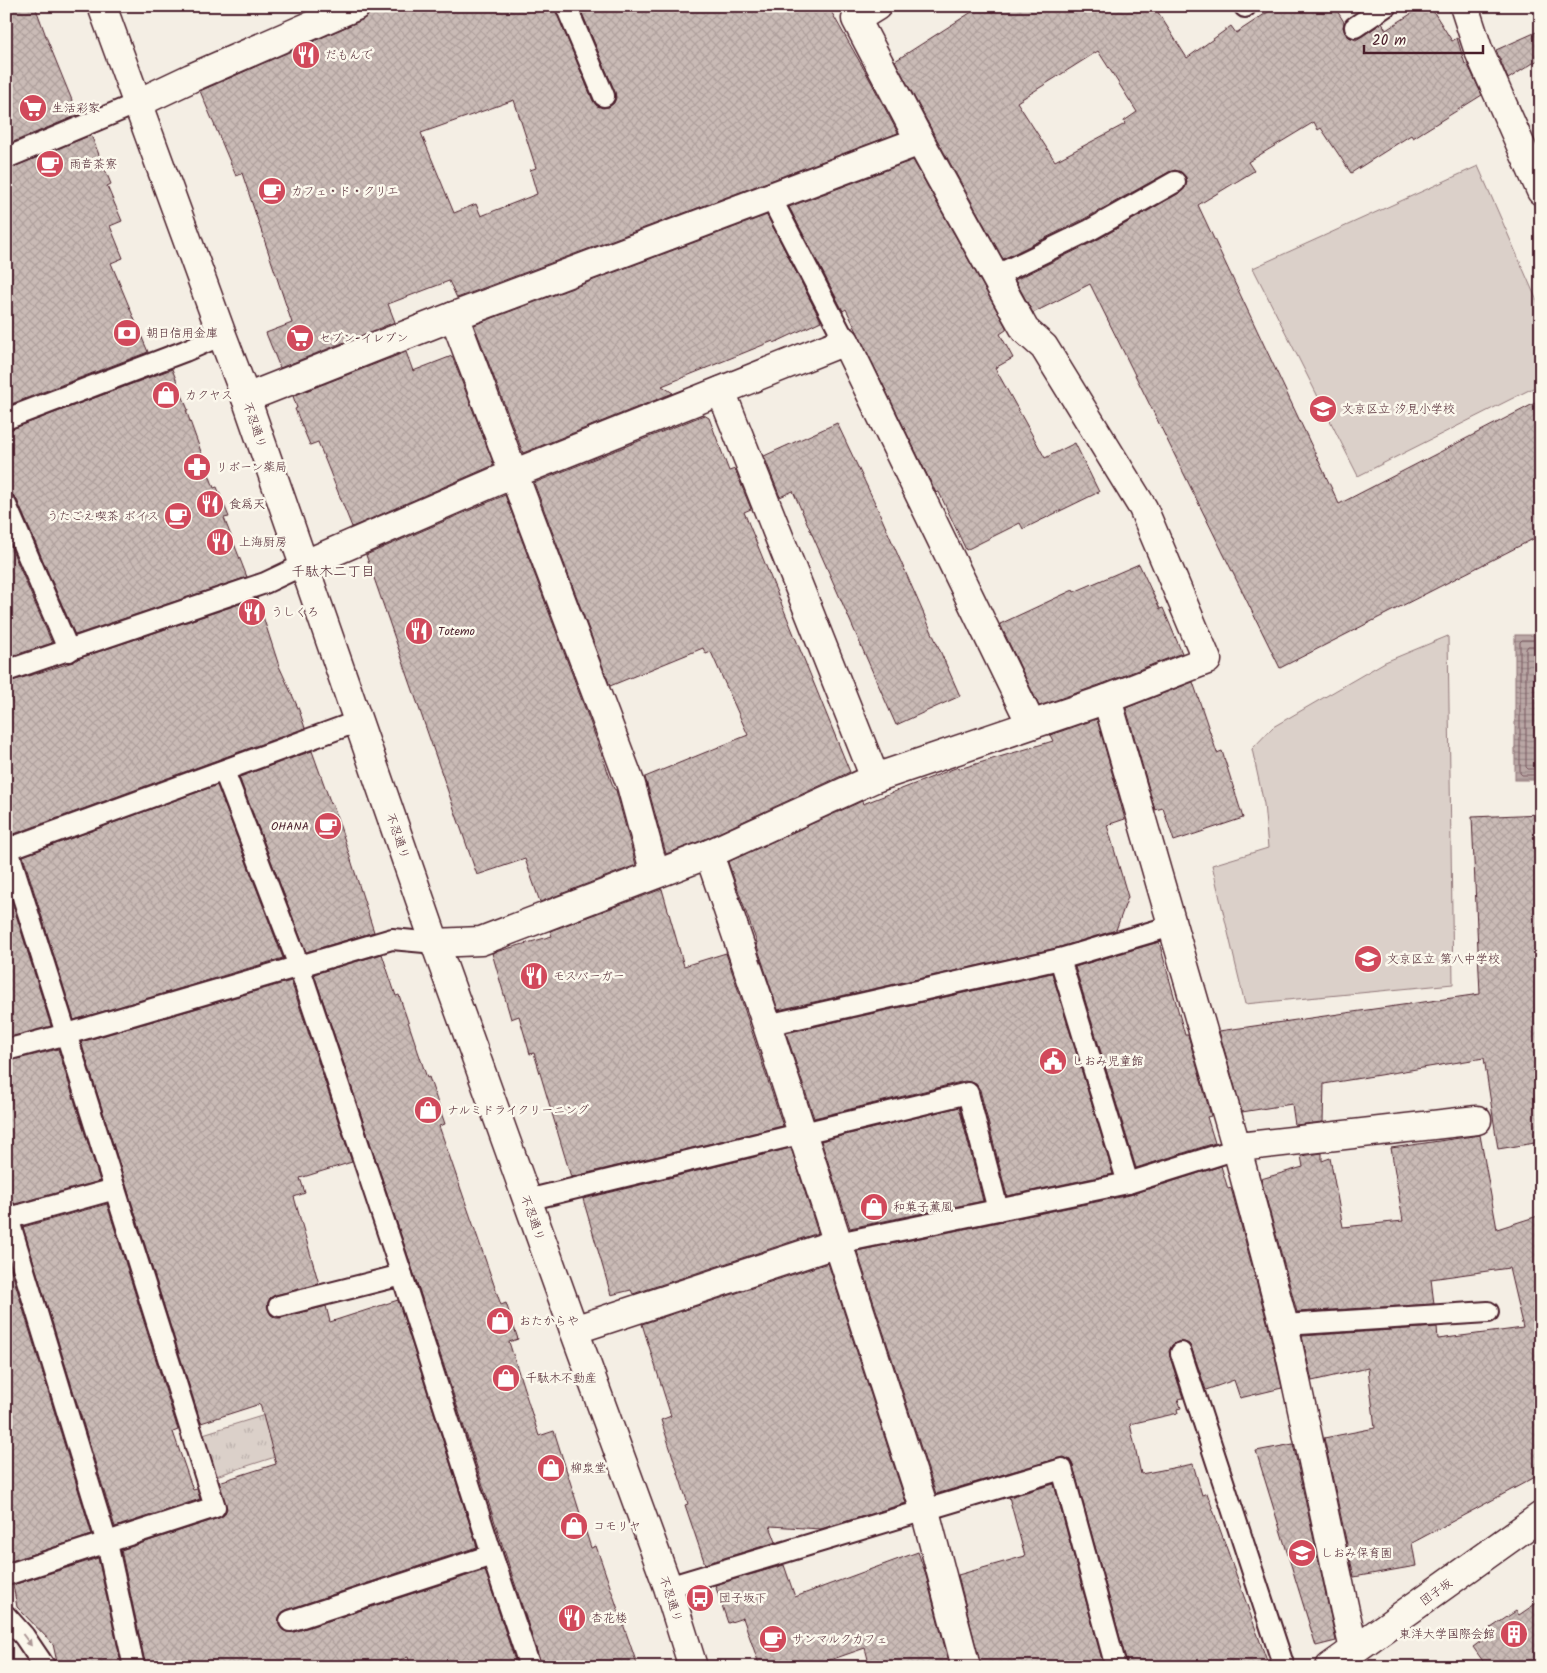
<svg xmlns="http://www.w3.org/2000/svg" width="1547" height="1673" viewBox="0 0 1547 1673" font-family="Kalam,'Klee One',sans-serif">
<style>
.park{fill:url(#park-tufts);stroke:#92787a}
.pitch{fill:#dbd0c9;stroke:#92787a}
.water{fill:url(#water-rules);stroke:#8d7174}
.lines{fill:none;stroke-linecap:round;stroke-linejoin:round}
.shore{stroke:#77555c;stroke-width:1}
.building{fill:url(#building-cross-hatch);stroke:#4a1f2b;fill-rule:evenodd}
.service-casing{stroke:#4a1f2b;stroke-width:24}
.minor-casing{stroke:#4a1f2b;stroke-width:31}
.secondary-casing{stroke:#4a1f2b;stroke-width:31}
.service{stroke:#fbf7ec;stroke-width:20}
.minor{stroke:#fbf7ec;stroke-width:28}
.secondary{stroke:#fbf7ec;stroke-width:28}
.oneway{fill:#ab9695}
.labels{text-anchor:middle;stroke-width:5;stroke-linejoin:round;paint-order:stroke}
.poi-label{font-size:12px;fill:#4a1f2b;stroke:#fbf7ec;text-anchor:start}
.street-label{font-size:12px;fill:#4a1f2b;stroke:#fbf7ec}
.neighbourhood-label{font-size:14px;fill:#4a1f2b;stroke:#fbf7ec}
</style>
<defs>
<pattern id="park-tufts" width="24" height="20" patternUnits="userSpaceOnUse" patternTransform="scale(1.25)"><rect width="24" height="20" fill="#dbd0c9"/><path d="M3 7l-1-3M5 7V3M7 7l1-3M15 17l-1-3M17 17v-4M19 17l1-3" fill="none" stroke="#bdb2ad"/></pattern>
<pattern id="water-rules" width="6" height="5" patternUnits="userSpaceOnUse" patternTransform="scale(1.25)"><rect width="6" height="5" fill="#baa7a5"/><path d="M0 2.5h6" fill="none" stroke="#998787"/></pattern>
<pattern id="building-cross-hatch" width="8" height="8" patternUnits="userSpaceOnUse" patternTransform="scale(1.25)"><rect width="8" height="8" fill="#cabbb6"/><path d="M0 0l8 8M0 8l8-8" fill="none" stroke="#afa09d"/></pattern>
</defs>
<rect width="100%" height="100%" fill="#f4eee4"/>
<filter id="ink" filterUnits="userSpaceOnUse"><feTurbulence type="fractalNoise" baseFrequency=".02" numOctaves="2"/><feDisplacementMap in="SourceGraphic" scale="10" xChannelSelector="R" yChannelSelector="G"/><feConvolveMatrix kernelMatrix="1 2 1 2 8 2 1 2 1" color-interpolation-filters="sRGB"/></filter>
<g filter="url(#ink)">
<!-- park -->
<path class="park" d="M 314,1400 L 328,1440 L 216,1476 L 203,1434 Z"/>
<!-- pitch -->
<g class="pitch">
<path d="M 1478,166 L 1541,310 L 1541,384 L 1358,476 L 1253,268 Z"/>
<path d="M 1448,636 L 1453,984 L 1245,1004 L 1212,865 L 1268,848 L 1264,804 L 1252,749 L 1273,727 L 1385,662 Z"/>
</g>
<!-- water -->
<rect class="water" x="1515" y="635" width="26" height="145"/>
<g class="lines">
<!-- shore -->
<g class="shore">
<path d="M 1541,640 L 1522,640 L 1520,642 L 1520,773 L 1522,775 L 1541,775"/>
<path d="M 1541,646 L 1528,646 L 1526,649 L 1526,767 L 1528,769 L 1541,769"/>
<path d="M 1541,653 L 1535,654 L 1534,656 L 1534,759 L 1536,761 L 1541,761"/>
</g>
</g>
<!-- building -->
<g class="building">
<path d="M 6,6 L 35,6 L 47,39 L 78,115 L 6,145 Z"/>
<path d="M 379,6 L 554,6 L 593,101 L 597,106 L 603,108 L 609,107 L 614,103 L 616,98 L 615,92 L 579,6 L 828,6 L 869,78 L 898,133 L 457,298 L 449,281 L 388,304 L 395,322 L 280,368 L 266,333 L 292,323 L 242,173 L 236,176 L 200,91 L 362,20 L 368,16 L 371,10 ZM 514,100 L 536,168 L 530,170 L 537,194 L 481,216 L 476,204 L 454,213 L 421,133 Z"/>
<path d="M 981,6 L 1154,6 L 1187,58 L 1231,26 L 1236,33 L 1277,6 L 1334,6 L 1344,22 L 1343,27 L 1345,33 L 1349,37 L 1356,40 L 1382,23 L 1386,30 L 1423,6 L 1430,6 L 1452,41 L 1457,38 L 1465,64 L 1467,63 L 1482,95 L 1413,138 L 1411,135 L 1351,173 L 1321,128 L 1318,130 L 1314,122 L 1248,162 L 1254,171 L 1198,205 L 1339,504 L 1541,400 L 1541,535 L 1280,668 L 1090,284 L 1033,313 L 1015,280 L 1095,241 L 1181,192 L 1185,188 L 1187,182 L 1186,177 L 1181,172 L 1175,170 L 1169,172 L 1084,219 L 1003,259 L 934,134 L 895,61 ZM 1098,51 L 1137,112 L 1124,121 L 1125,124 L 1055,161 L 1017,102 Z"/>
<path d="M 1541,30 L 1541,58 L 1508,79 L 1496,50 Z"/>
<path d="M 91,135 L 111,184 L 107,186 L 122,221 L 110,226 L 123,258 L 111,263 L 148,352 L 6,406 L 6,170 Z"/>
<path d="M 913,160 L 1006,327 L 1006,330 L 1000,334 L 1013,358 L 995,368 L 1045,458 L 1075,443 L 1099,492 L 1023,529 L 1020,523 L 966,550 L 939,492 L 936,493 L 846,309 L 843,311 L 789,207 Z"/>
<path d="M 767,215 L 821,321 L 774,343 L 773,341 L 662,386 L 673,393 L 523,453 L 474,325 Z"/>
<path d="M 406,352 L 413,371 L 452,356 L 494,465 L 352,527 L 318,442 L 310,445 L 295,409 L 297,408 L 293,396 Z"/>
<path d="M 172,369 L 188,410 L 186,410 L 214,488 L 217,487 L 229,517 L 224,518 L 247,577 L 75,635 L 17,500 L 13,495 L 6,493 L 6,431 Z"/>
<path d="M 704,415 L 709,418 L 729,471 L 735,469 L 751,509 L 744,512 L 850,772 L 703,840 L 666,854 L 645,777 L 748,735 L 711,652 L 706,654 L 703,648 L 610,686 L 534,483 Z"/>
<path d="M 837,423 L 875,503 L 960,696 L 896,725 L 793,491 L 780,497 L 764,456 Z"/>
<path d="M 505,495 L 592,727 L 614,789 L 616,790 L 636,865 L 540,902 L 525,859 L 477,875 L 366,555 Z"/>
<path d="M 6,536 L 52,643 L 6,658 Z"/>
<path d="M 1139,564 L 1160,609 L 1163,608 L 1182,653 L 1102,684 L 1039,706 L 1000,624 L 1073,590 L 1074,592 Z"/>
<path d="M 257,598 L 279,666 L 299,710 L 305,728 L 14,834 L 6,831 L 6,683 L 73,662 L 77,659 Z"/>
<path d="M 1193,682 L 1217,753 L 1222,751 L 1243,818 L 1174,841 L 1163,808 L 1155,810 L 1126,708 Z"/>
<path d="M 1097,719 L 1125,819 L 1107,825 L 1128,897 L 1116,930 L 1057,948 L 778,1010 L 756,943 L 757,943 L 728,862 L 862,801 L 863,804 L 958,767 L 959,769 L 1053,741 L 1050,735 Z"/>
<path d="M 312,751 L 331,804 L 332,803 L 344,838 L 374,932 L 306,952 L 239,777 Z"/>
<path d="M 217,785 L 283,958 L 74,1020 L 23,856 Z"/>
<path d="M 1541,814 L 1541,1142 L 1498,1149 L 1484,1058 L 1324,1084 L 1323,1122 L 1295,1125 L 1292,1104 L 1242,1112 L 1219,1031 L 1480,994 L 1472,817 Z"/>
<path d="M 6,883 L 51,1026 L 6,1038 Z"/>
<path d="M 662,889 L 684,966 L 726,953 L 783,1126 L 571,1177 L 534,1053 L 530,1054 L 519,1016 L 511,1019 L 492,953 L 552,936 L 550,931 Z"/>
<path d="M 1159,942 L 1185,1035 L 1188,1035 L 1211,1116 L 1207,1117 L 1215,1143 L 1136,1168 L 1075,967 Z"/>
<path d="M 382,954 L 396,996 L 399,995 L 427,1078 L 429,1077 L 445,1124 L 439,1126 L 501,1305 L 506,1303 L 518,1339 L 509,1342 L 539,1436 L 554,1431 L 591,1548 L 596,1546 L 638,1667 L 542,1667 L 420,1292 L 314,974 Z"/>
<path d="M 1052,973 L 1113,1174 L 1007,1196 L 980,1090 L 976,1084 L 971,1082 L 965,1081 L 814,1118 L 786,1033 Z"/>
<path d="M 291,981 L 352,1162 L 300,1178 L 305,1193 L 294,1197 L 319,1284 L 276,1295 L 270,1298 L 268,1302 L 268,1309 L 271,1315 L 276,1318 L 281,1318 L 326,1306 L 330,1322 L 398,1300 L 477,1547 L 286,1610 L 282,1613 L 279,1618 L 279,1625 L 282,1629 L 287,1632 L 294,1632 L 485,1570 L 517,1667 L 411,1667 L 408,1657 L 382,1667 L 146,1667 L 121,1550 L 219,1518 L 224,1515 L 227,1509 L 219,1482 L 276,1464 L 260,1404 L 201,1423 L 81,1042 Z"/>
<path d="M 58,1049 L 100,1181 L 15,1204 L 9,1200 L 6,1199 L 6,1062 Z"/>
<path d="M 959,1107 L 983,1201 L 850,1228 L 821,1141 Z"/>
<path d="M 1480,1135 L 1497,1229 L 1541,1215 L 1541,1474 L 1412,1543 L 1416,1566 L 1354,1577 L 1324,1438 L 1375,1428 L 1368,1368 L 1312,1381 L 1302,1336 L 1437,1327 L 1438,1339 L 1523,1328 L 1509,1268 L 1431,1279 L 1434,1304 L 1297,1312 L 1261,1179 L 1303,1167 L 1301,1156 L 1322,1153 L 1322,1161 L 1330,1158 L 1343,1227 L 1403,1221 L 1391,1148 Z"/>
<path d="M 791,1148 L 818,1233 L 633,1294 L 631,1290 L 611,1295 L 583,1199 Z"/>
<path d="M 1221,1166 L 1228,1189 L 1231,1188 L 1269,1329 L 1282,1388 L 1240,1398 L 1234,1380 L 1206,1390 L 1192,1349 L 1189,1344 L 1184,1342 L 1178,1342 L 1172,1345 L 1169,1351 L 1170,1357 L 1183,1398 L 1178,1399 L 1181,1408 L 1177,1409 L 1178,1413 L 1130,1424 L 1141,1474 L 1193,1464 L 1202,1495 L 1207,1493 L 1267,1661 L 1248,1667 L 1128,1667 L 1073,1466 L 1070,1460 L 1064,1457 L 1059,1458 L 936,1494 L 857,1251 L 1130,1195 Z"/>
<path d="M 107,1204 L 178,1430 L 173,1432 L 193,1490 L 197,1489 L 200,1499 L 115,1527 L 23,1227 Z"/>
<path d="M 6,1253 L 92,1535 L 8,1562 L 6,1551 Z"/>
<path d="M 828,1263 L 906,1503 L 821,1529 L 770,1526 L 776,1542 L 705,1564 L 685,1505 L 688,1504 L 661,1420 L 671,1416 L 642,1324 Z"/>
<path d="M 1293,1444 L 1336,1641 L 1316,1646 L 1256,1451 Z"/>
<path d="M 1054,1484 L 1104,1667 L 981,1667 L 958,1575 L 1025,1556 L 1009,1497 Z"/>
<path d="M 918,1552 L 925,1572 L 950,1667 L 870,1667 L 865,1648 L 810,1667 L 760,1667 L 743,1618 L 728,1623 L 715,1585 L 784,1565 L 795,1597 Z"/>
<path d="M 98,1558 L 122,1667 L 58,1667 L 53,1644 L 17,1607 L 13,1585 Z"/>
<path d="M 1541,1600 L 1541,1667 L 1487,1667 L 1473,1647 L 1488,1636 L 1485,1632 L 1516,1611 L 1519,1615 Z"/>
</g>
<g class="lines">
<defs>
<g id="service">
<path d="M 566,6 L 604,96"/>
<path d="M 1245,6 L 1245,7"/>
<path d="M 1355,27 L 1386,6"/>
<path d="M 6,158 L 138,103"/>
<path d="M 771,198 L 845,341"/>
<path d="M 995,276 L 1090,230 L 1175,182"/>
<path d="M 6,419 L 185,351 L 222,335"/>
<path d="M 6,505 L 69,651"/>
<path d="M 6,671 L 265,583 L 303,565"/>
<path d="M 224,771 L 299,966 L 402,1275 L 492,1555 L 530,1667"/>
<path d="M 6,843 L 215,1507 L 6,1575"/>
<path d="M 8,849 L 359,721"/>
<path d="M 1060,959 L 1128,1183"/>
<path d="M 767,1025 L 1060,959 L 1172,926"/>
<path d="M 6,1050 L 67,1034 L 392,939 L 435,943"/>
<path d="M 527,1200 L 968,1093 L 998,1210"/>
<path d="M 6,1211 L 107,1543 L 134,1667"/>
<path d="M 6,1219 L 115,1189"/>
<path d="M 838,1243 L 1128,1183 L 1237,1149"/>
<path d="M 279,1306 L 402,1275"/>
<path d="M 1284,1325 L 1488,1312"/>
<path d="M 1181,1353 L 1284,1667"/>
<path d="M 668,1587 L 1062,1469 L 1116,1667"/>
<path d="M 6,1616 L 24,1636 L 45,1667"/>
<path d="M 290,1621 L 492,1555"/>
</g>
<g id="minor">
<path d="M 1464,6 L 1478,49 L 1541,191"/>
<path d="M 138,103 L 191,78 L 356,6"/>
<path d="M 454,316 L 631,785 L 655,874"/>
<path d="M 721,391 L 875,778"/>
<path d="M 246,398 L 454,316 L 920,141"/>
<path d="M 303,565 L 513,474 L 845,341 L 1031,724"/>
<path d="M 1107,699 L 1237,1149"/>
<path d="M 709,854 L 767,1025 L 925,1511 L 966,1667"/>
<path d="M 435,943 L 481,941 L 709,854 L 875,778 L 1107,699 L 1207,660 L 1143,508 L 1044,347 L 1025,330 L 920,141 L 856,19 L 877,6"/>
<path d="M 574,1330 L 838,1243"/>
<path d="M 1354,1649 L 1345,1611 L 1284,1325 L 1237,1149 L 1248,1146 L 1477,1120"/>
</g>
<g id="secondary">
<path d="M 102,6 L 222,335 L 246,398 L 435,943 L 574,1330 L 668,1587 L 693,1667"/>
<path d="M 1330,1667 L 1541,1516"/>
</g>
</defs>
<!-- service casing -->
<use href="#service" class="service-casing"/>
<!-- minor casing -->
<use href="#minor" class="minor-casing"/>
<!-- secondary casing -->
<use href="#secondary" class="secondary-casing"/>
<!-- service -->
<use href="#service" class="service"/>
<!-- minor -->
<use href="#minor" class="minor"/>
<!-- secondary -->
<use href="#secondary" class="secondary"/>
</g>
<!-- one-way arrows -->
<defs><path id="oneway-solid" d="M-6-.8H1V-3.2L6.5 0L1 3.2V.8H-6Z" transform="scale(1.25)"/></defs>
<use class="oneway" href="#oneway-solid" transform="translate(27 1640) rotate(53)"/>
</g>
<!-- icons -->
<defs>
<symbol id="restaurant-disc" viewBox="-11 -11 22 22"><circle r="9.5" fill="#d1495b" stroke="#fbf7ec"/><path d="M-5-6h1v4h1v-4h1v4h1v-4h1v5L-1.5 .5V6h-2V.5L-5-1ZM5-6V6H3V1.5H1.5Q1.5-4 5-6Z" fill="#fff"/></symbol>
<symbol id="supermarket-disc" viewBox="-11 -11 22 22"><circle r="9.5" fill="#d1495b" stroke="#fbf7ec"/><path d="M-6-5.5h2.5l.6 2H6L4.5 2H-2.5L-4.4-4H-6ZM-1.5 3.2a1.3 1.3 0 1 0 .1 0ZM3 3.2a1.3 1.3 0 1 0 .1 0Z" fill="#fff"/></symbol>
<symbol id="cafe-disc" viewBox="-11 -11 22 22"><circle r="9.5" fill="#d1495b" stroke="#fbf7ec"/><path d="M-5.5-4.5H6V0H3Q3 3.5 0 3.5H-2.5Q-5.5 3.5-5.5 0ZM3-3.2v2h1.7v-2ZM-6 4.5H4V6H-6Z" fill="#fff"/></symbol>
<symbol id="bank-disc" viewBox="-11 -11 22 22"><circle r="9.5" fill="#d1495b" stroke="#fbf7ec"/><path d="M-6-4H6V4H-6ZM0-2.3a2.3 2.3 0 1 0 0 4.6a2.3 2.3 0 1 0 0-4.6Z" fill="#fff"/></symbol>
<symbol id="shop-disc" viewBox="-11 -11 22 22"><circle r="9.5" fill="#d1495b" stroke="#fbf7ec"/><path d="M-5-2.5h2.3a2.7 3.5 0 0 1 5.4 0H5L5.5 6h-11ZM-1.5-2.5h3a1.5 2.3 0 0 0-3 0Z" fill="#fff"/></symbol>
<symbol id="school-disc" viewBox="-11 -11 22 22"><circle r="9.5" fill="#d1495b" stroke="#fbf7ec"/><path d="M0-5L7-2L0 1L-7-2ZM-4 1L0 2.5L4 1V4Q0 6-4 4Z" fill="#fff"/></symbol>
<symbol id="pharmacy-disc" viewBox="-11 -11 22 22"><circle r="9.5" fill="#d1495b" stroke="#fbf7ec"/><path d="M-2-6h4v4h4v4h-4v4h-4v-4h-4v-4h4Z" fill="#fff"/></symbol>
<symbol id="civic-disc" viewBox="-11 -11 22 22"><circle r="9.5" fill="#d1495b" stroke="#fbf7ec"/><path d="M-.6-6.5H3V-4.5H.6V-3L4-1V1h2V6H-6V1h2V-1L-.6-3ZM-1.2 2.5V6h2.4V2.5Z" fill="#fff"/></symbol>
<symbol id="bus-disc" viewBox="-11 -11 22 22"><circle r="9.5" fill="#d1495b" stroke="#fbf7ec"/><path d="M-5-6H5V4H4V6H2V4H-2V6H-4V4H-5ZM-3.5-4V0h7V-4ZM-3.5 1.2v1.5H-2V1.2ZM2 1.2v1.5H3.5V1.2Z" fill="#fff"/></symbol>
<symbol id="building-disc" viewBox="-11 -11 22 22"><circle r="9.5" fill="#d1495b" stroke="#fbf7ec"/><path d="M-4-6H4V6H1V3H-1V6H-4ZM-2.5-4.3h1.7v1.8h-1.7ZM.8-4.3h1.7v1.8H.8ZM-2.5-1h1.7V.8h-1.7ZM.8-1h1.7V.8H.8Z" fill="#fff"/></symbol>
</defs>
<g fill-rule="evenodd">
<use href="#restaurant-disc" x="290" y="39" width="32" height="32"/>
<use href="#supermarket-disc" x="17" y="92" width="32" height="32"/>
<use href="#cafe-disc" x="34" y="148" width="32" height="32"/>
<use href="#cafe-disc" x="256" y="175" width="32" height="32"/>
<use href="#bank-disc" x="111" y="317" width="32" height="32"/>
<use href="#supermarket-disc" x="284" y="322" width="32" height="32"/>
<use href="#shop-disc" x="150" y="379" width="32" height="32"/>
<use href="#school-disc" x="1307" y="393" width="32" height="32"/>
<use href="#pharmacy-disc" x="181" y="451" width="32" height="32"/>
<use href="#restaurant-disc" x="194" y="488" width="32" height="32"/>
<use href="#cafe-disc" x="162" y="500" width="32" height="32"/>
<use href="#restaurant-disc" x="204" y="526" width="32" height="32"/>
<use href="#restaurant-disc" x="236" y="596" width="32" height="32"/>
<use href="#restaurant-disc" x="403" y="615" width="32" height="32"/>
<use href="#cafe-disc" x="312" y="810" width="32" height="32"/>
<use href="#school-disc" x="1352" y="943" width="32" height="32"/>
<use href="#restaurant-disc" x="518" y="960" width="32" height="32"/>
<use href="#civic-disc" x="1037" y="1045" width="32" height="32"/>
<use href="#shop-disc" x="412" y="1094" width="32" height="32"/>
<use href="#shop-disc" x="858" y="1191" width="32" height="32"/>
<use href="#shop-disc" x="484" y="1305" width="32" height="32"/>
<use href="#shop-disc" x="490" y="1362" width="32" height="32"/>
<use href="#shop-disc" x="535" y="1452" width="32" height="32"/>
<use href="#shop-disc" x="558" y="1510" width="32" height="32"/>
<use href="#school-disc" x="1286" y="1537" width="32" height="32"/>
<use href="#bus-disc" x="684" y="1582" width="32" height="32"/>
<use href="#restaurant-disc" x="556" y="1602" width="32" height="32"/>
<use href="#building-disc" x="1498" y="1618" width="32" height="32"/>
<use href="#cafe-disc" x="757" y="1623" width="32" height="32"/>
</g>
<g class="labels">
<!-- poi labels -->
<g class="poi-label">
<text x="325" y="59">だもんで</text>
<text x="52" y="112">生活彩家</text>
<text x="69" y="168">雨音茶寮</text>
<text x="291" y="195">カフェ・ド・クリエ</text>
<text x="146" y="337">朝日信用金庫</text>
<text x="319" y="342">セブン-イレブン</text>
<text x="185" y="399">カクヤス</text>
<text x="1342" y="413">文京区立 汐見小学校</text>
<text x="216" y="471">リボーン薬局</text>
<text x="229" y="508">食爲天</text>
<text x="159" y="520" text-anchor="end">うたごえ喫茶 ボイス</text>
<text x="239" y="546">上海厨房</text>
<text x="271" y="616">うしくろ</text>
<text x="438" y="635">Totemo</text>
<text x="309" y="830" text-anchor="end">OHANA</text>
<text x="1387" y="963">文京区立 第八中学校</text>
<text x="553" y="980">モスバーガー</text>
<text x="1072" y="1065">しおみ児童館</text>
<text x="447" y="1114">ナルミドライクリーニング</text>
<text x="893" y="1211">和菓子薫風</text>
<text x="519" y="1325">おたからや</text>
<text x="525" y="1382">千駄木不動産</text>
<text x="570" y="1472">柳泉堂</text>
<text x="593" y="1530">コモリヤ</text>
<text x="1321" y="1557">しおみ保育園</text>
<text x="719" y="1602">団子坂下</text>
<text x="591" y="1622">杏花楼</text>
<text x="1495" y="1638" text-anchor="end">東洋大学国際会館</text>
<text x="792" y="1643">サンマルクカフェ</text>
</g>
<!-- street labels -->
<g class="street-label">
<text transform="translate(255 425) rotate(71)" y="4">不忍通り</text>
<text transform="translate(398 836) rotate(71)" y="4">不忍通り</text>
<text transform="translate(533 1218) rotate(70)" y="4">不忍通り</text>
<text transform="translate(1436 1592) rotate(-36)" y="4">団子坂</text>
<text transform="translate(671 1599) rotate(72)" y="4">不忍通り</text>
</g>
<!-- neighbourhood labels -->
<g class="neighbourhood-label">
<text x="333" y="576">千駄木二丁目</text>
</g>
</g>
<!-- margin -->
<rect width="1547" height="1673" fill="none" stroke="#fbf7ec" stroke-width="25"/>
<rect x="12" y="12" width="1522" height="1648" fill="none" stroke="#4a1f2b" stroke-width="2" filter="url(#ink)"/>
<!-- scale -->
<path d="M1364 45v8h119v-8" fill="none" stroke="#4a1f2b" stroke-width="2.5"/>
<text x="1372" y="45" font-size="15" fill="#4a1f2b" stroke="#fbf7ec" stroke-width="4" paint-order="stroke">20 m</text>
</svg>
